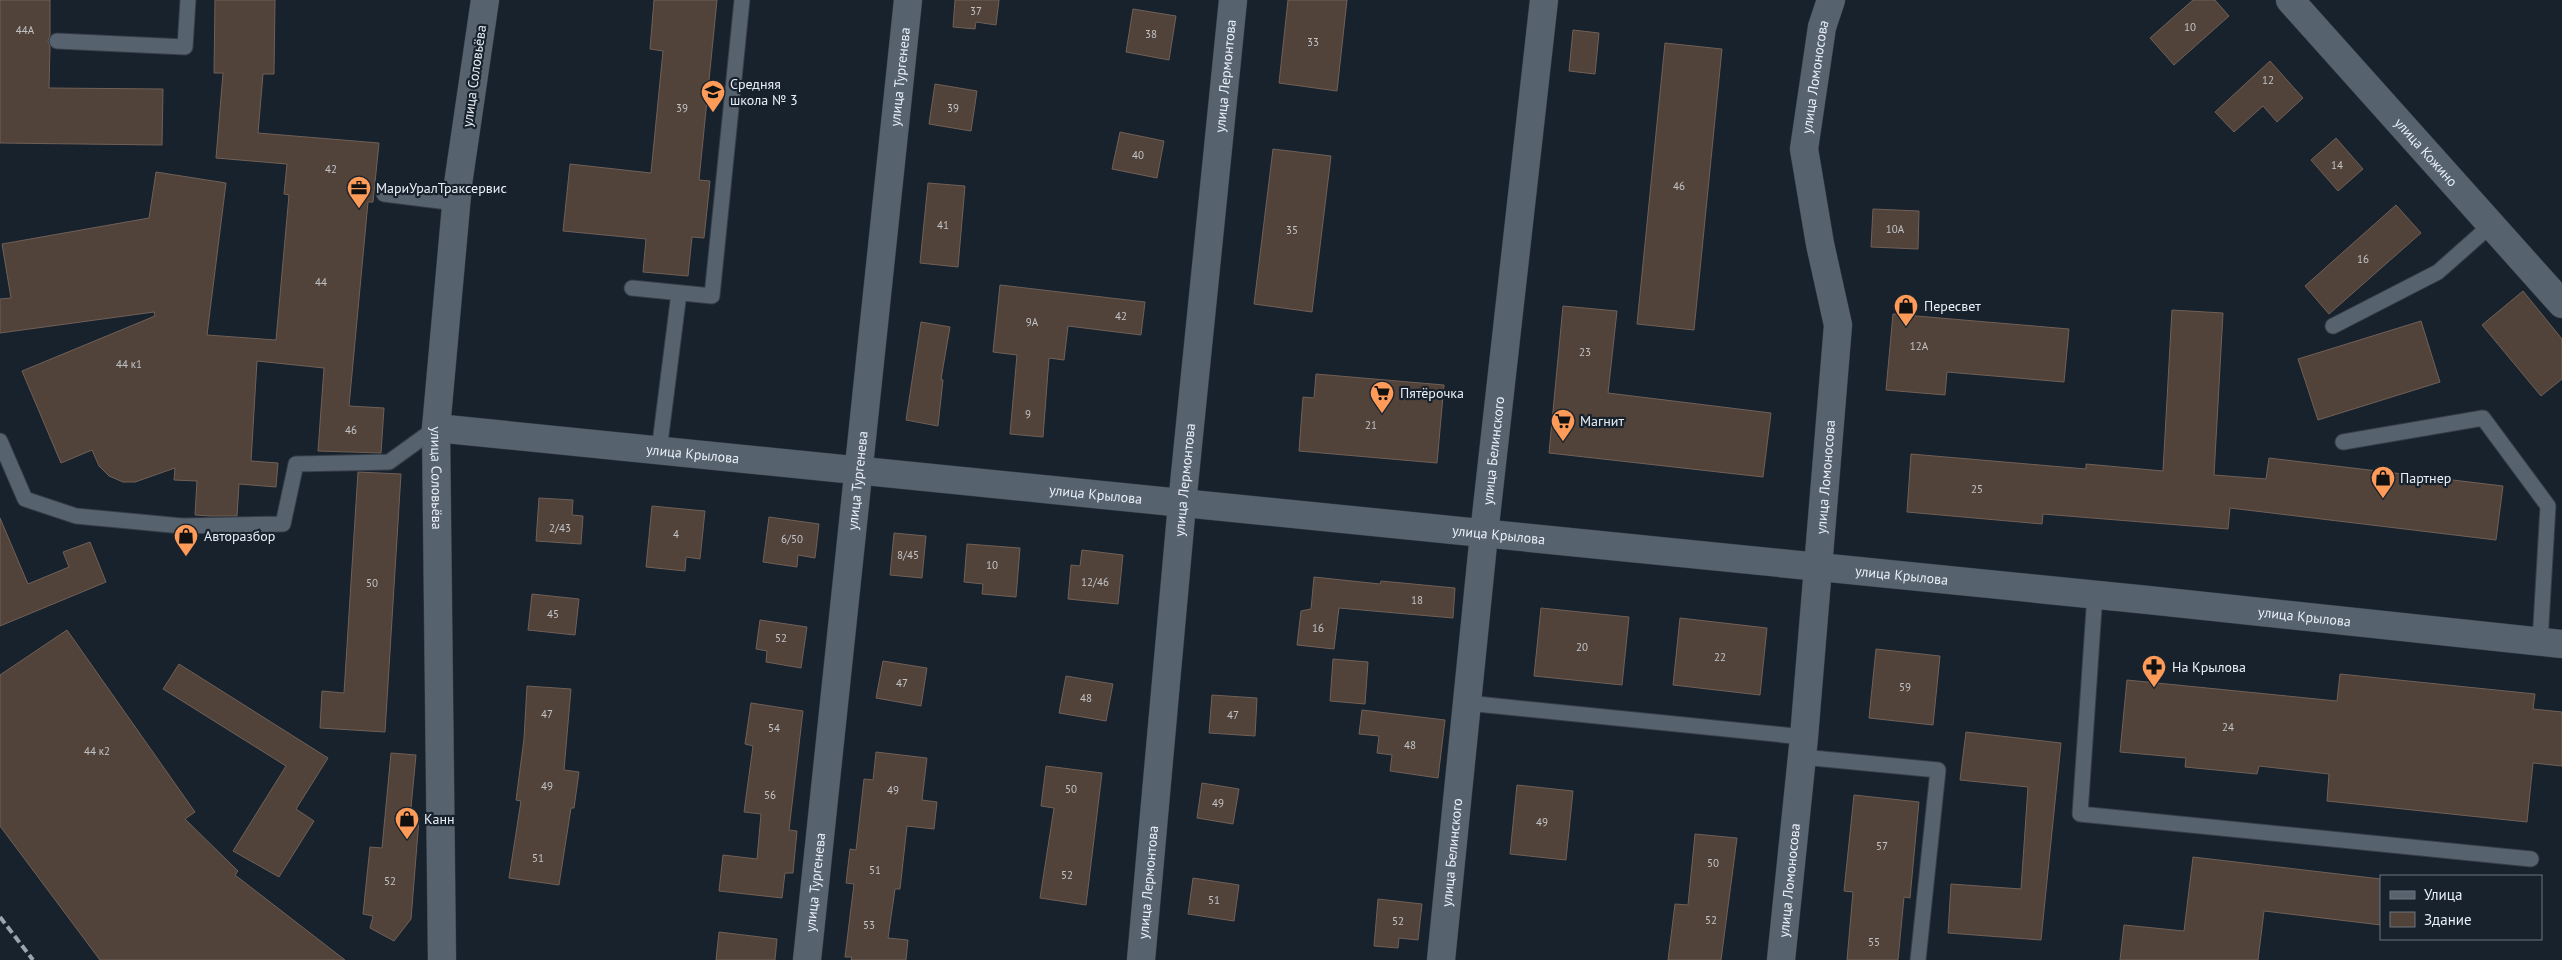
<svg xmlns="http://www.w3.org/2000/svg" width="2562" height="960" viewBox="0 0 2562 960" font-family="'PT Sans',sans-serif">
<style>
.building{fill:#51433a;stroke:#706057}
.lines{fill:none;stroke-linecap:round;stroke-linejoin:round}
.service-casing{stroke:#363d47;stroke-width:17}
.minor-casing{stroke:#363d47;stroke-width:29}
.secondary-casing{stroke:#363d47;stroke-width:29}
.service{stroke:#57626f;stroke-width:15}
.minor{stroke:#57626f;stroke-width:28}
.secondary{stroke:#57626f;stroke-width:28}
.rail{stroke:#9ca4ad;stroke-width:4;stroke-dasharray:8 4;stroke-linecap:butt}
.labels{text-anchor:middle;stroke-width:4.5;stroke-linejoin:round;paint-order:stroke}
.number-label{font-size:11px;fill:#c2c4c8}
.street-label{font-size:14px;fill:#e8eff7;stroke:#18222d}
.poi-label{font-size:14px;fill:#e8eff7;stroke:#18222d;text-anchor:start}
</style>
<rect width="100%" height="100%" fill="#18222d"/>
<!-- building -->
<g class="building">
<path d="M 0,0 L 50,0 L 50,35 L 48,41 L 50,47 L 49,88 L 163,89 L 162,145 L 0,143 Z"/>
<path d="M 215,0 L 275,0 L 274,74 L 263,74 L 258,133 L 379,143 L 373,202 L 368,202 L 349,406 L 384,408 L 381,453 L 318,451 L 324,368 L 257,361 L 251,461 L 278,463 L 276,487 L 239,484 L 237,516 L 210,516 L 195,515 L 197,481 L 174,480 L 175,468 L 135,482 L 123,482 L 109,476 L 99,466 L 92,450 L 61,463 L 22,371 L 155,316 L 154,312 L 0,333 L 0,299 L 11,298 L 2,244 L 149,218 L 156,172 L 226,183 L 207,335 L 276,340 L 289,195 L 284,194 L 287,164 L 216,158 L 223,73 L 214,73 Z"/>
<path d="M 654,0 L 717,0 L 699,180 L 710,181 L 704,238 L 692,237 L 688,276 L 643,272 L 646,239 L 563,231 L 570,164 L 651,173 L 663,51 L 650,49 Z"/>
<path d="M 955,0 L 999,0 L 996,25 L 976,22 L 975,29 L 953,27 Z"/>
<path d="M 1288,0 L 1347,0 L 1337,91 L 1279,83 Z"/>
<path d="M 2193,0 L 2215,0 L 2229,16 L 2174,65 L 2150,38 Z"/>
<path d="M 1133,9 L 1176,16 L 1169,60 L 1126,52 Z"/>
<path d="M 1573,30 L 1599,33 L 1595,74 L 1569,71 Z"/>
<path d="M 1665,43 L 1722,49 L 1694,330 L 1637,324 Z"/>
<path d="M 2270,61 L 2303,98 L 2277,122 L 2263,106 L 2234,132 L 2215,112 Z"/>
<path d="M 935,84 L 977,91 L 971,131 L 929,124 Z"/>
<path d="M 1120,132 L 1164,141 L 1157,178 L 1112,169 Z"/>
<path d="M 2336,138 L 2363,169 L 2338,191 L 2311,160 Z"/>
<path d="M 1273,149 L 1331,156 L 1312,312 L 1254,304 Z"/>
<path d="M 928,183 L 965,186 L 958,267 L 920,263 Z"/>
<path d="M 2396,205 L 2421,233 L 2329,314 L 2305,286 Z"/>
<path d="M 1873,209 L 1919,211 L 1918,249 L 1871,247 Z"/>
<path d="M 1000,285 L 1145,302 L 1141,335 L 1068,326 L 1064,360 L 1049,358 L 1043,437 L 1010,434 L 1017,355 L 993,352 Z"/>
<path d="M 2523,291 L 2562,339 L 2562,379 L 2541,396 L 2482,325 Z"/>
<path d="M 1563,306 L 1617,311 L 1608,393 L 1771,413 L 1763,477 L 1549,453 Z"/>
<path d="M 2172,310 L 2223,313 L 2214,475 L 2266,479 L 2269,458 L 2503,486 L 2496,540 L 2230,508 L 2228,529 L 2043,514 L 2042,524 L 1907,512 L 1911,454 L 2086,469 L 2086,464 L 2163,471 Z"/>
<path d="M 1893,314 L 2069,329 L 2064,382 L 1947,372 L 1945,395 L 1886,390 Z"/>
<path d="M 2421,321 L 2440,382 L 2318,420 L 2298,359 Z"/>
<path d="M 921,322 L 950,327 L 941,379 L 943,380 L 938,426 L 906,420 Z"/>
<path d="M 1316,374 L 1444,385 L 1437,463 L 1299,451 L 1303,397 L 1314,398 Z"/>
<path d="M 358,472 L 401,474 L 385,732 L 320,728 L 322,691 L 344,693 Z"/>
<path d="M 539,498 L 573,500 L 572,515 L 583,516 L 581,544 L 536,541 Z"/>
<path d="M 652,506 L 705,511 L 700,559 L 686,557 L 685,571 L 646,567 Z"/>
<path d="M 769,517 L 819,524 L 815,558 L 798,555 L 797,567 L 763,562 Z"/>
<path d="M 0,518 L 28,584 L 69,567 L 63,552 L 90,542 L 106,582 L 0,626 Z"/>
<path d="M 894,533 L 926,536 L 922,578 L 890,575 Z"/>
<path d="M 967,544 L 1020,548 L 1016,597 L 982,594 L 983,584 L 964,582 Z"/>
<path d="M 1082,550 L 1123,555 L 1118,604 L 1068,599 L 1071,565 L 1080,566 Z"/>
<path d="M 1314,577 L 1380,584 L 1381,581 L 1455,588 L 1453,618 L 1339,608 L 1334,649 L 1297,645 L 1301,611 L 1311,609 Z"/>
<path d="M 532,594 L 579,599 L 575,635 L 528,630 Z"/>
<path d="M 1541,608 L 1629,617 L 1622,685 L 1534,676 Z"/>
<path d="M 1680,618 L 1767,628 L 1760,695 L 1673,685 Z"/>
<path d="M 760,620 L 807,627 L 801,668 L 766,662 L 767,651 L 756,649 Z"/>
<path d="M 67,630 L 195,812 L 185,819 L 238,871 L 235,875 L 345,960 L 100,960 L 0,826 L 0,675 Z"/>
<path d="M 1876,649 L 1940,656 L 1933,725 L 1869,718 Z"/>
<path d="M 1333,659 L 1368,662 L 1365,704 L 1330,701 Z"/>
<path d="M 883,661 L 927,668 L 921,706 L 876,698 Z"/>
<path d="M 179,664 L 328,758 L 296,809 L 314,821 L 279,877 L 233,851 L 286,766 L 163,689 Z"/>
<path d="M 2340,674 L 2535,694 L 2533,709 L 2562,712 L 2562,766 L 2533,763 L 2527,822 L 2327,801 L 2329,774 L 2259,766 L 2257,774 L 2185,767 L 2186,758 L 2120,752 L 2127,680 L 2337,701 Z"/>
<path d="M 1066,676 L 1113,684 L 1106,721 L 1059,713 Z"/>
<path d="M 527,686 L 571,689 L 564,770 L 579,772 L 574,808 L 571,808 L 559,885 L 509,878 L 521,801 L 516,800 L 524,739 Z"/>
<path d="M 1212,695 L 1257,698 L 1255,736 L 1209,733 Z"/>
<path d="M 751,703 L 803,711 L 789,830 L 797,831 L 793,873 L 785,873 L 782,898 L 719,891 L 723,855 L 757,859 L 761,814 L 744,812 L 753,746 L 745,744 Z"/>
<path d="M 1362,710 L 1445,720 L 1438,778 L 1390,771 L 1392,755 L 1377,753 L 1379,736 L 1359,734 Z"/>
<path d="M 1966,732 L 2061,743 L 2041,940 L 1948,933 L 1951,884 L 2021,889 L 2028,787 L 1960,780 Z"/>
<path d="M 876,752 L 927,758 L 922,800 L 937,802 L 934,829 L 907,826 L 900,889 L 895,889 L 888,938 L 908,940 L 906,960 L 851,960 L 852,957 L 845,957 L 854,884 L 846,883 L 850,849 L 856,850 L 864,779 L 873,780 Z"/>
<path d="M 391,753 L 416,755 L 410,818 L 419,819 L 411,919 L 394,941 L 370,928 L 373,916 L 363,914 L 370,847 L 382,848 Z"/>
<path d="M 1046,766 L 1102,773 L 1086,905 L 1040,898 L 1054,808 L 1041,806 Z"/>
<path d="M 1202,783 L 1239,789 L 1233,824 L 1197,818 Z"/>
<path d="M 1517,785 L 1573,791 L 1566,860 L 1510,854 Z"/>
<path d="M 1854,795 L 1919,802 L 1910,898 L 1904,897 L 1898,960 L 1847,960 L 1853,892 L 1844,891 Z"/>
<path d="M 1695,834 L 1737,838 L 1721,960 L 1668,960 L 1675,904 L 1688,905 Z"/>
<path d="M 2193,857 L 2381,879 L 2381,925 L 2264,911 L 2258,960 L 2120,960 L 2124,925 L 2184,931 Z"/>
<path d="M 1193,878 L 1239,885 L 1234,921 L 1188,914 Z"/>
<path d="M 1378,899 L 1422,904 L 1418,940 L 1399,938 L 1398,948 L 1374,946 Z"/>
<path d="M 719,932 L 777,939 L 775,960 L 716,960 Z"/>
</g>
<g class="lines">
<defs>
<g id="service">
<path d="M 57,41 L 185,47 L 188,0"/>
<path d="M 384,194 L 456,203"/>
<path d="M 632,288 L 712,296 L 742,0"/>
<path d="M 2333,326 L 2438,272 L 2491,225"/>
<path d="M 0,441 L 25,499 L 76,516 L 182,526 L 283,524 L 296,464 L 389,462 L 436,428"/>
<path d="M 2343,442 L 2483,418 L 2548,506 L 2540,642"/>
<path d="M 659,451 L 679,293"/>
<path d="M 2095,594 L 2080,814 L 2531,859"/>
<path d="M 1467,703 L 1804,737"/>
<path d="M 1802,757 L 1938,770 L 1918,960"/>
</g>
<g id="minor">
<path id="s1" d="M 2290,0 L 2562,304"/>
<path id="s2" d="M 436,428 L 442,960"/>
<path id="s3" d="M 807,960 L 908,0"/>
<path id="s4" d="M 1141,960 L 1182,504 L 1233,0"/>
<path id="s5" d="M 1441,960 L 1484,534 L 1544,0"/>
<path id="s6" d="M 1781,960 L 1804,737 L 1838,325 L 1820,244 L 1804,149 L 1822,27 L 1831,0"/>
</g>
<g id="secondary">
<path id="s7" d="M 485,0 L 458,184 L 436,428 L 2148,600 L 2562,644"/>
</g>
</defs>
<!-- service casing -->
<use href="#service" class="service-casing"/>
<!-- minor casing -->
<use href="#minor" class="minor-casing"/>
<!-- secondary casing -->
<use href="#secondary" class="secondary-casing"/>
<!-- service -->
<use href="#service" class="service"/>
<!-- minor -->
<use href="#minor" class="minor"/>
<!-- secondary -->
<use href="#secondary" class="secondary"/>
<!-- rail -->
<path class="rail" d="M 0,917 L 33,960"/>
</g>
<!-- icons -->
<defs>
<symbol id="school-pin" viewBox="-11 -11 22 30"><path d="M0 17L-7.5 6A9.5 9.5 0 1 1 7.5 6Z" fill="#fe9b58" stroke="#18222d"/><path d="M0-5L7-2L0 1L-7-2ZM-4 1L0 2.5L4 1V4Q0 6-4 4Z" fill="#111"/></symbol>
<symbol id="office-pin" viewBox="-11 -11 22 30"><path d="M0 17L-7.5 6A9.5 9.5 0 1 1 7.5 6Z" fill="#fe9b58" stroke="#18222d"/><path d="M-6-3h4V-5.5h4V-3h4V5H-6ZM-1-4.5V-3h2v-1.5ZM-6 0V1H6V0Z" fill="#111"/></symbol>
<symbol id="shop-pin" viewBox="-11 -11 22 30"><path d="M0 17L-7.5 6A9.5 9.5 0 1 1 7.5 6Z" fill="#fe9b58" stroke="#18222d"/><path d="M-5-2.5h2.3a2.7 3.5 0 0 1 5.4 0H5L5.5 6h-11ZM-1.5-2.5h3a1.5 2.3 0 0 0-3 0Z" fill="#111"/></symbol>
<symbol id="supermarket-pin" viewBox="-11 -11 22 30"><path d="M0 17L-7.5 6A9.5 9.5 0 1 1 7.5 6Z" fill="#fe9b58" stroke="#18222d"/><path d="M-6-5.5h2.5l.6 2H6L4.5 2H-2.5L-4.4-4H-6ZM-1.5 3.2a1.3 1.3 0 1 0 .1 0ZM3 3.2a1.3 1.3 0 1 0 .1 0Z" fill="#111"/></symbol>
<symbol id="pharmacy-pin" viewBox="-11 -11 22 30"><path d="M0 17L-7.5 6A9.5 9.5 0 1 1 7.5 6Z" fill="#fe9b58" stroke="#18222d"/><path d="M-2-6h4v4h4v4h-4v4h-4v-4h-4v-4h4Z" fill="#111"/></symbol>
</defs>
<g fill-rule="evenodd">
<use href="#school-pin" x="699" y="78" width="28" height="38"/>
<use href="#office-pin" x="345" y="174" width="28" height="38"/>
<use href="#shop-pin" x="1892" y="292" width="28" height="38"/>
<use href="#supermarket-pin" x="1368" y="379" width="28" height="38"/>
<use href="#supermarket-pin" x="1549" y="407" width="28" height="38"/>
<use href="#shop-pin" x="2369" y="464" width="28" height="38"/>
<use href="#shop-pin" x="172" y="522" width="28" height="38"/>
<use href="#pharmacy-pin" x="2140" y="653" width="28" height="38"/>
<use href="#shop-pin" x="393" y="805" width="28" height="38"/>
</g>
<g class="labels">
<!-- number labels -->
<g class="number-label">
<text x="976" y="15">37</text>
<text x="2190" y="31">10</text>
<text x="25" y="34">44А</text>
<text x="1151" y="38">38</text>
<text x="1313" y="46">33</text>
<text x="2268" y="84">12</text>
<text x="682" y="112">39</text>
<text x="953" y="112">39</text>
<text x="1138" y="159">40</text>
<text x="2337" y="169">14</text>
<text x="331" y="173">42</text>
<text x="1679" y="190">46</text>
<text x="943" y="229">41</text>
<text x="1895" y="233">10А</text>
<text x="1292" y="234">35</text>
<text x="2363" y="263">16</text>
<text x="321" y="286">44</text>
<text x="1121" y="320">42</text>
<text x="1032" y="326">9А</text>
<text x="1919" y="350">12А</text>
<text x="1585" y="356">23</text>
<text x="129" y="368">44 к1</text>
<text x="1028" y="418">9</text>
<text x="1371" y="429">21</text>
<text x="351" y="434">46</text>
<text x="1977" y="493">25</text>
<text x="560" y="532">2/43</text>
<text x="676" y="538">4</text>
<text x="792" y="543">6/50</text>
<text x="908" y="559">8/45</text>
<text x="992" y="569">10</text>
<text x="1095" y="586">12/46</text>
<text x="372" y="587">50</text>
<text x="1417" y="604">18</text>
<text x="553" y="618">45</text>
<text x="1318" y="632">16</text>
<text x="781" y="642">52</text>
<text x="1582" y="651">20</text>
<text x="1720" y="661">22</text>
<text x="902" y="687">47</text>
<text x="1905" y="691">59</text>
<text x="1086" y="702">48</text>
<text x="547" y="718">47</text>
<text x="1233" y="719">47</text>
<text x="2228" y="731">24</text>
<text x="774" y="732">54</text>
<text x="1410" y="749">48</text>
<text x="97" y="755">44 к2</text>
<text x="547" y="790">49</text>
<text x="1071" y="793">50</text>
<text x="893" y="794">49</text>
<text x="770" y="799">56</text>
<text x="1218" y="807">49</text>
<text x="1542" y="826">49</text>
<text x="1882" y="850">57</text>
<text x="538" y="862">51</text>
<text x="1713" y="867">50</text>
<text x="875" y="874">51</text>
<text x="1067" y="879">52</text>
<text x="390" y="885">52</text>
<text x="1214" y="904">51</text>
<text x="1711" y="924">52</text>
<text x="1398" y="925">52</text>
<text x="869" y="929">53</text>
<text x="1874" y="946">55</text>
</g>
<!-- street labels -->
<g class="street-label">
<text transform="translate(474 76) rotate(-82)" y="5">улица Соловьёва</text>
<text dy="5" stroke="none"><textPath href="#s3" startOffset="888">улица Тургенева</textPath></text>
<text dy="5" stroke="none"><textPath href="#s4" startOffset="888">улица Лермонтова</textPath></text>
<text dy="5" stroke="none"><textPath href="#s6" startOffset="890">улица Ломоносова</textPath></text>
<text dy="5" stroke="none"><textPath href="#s1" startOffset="204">улица Кожино</textPath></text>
<text dy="5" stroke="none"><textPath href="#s5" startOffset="512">улица Белинского</textPath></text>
<text dy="5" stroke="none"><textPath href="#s7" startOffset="689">улица Крылова</textPath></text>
<text dy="5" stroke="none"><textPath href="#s6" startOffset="485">улица Ломоносова</textPath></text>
<text dy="5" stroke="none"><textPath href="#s2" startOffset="50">улица Соловьёва</textPath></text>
<text dy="5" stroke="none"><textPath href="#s3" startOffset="482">улица Тургенева</textPath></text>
<text dy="5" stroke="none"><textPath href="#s4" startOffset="482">улица Лермонтова</textPath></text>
<text dy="5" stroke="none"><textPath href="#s7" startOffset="1094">улица Крылова</textPath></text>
<text dy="5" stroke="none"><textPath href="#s7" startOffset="1499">улица Крылова</textPath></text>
<text dy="5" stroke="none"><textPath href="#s7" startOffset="1904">улица Крылова</textPath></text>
<text dy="5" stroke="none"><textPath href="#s7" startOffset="2309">улица Крылова</textPath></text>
<text dy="5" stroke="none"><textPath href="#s5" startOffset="108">улица Белинского</textPath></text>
<text dy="5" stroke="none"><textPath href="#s6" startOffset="80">улица Ломоносова</textPath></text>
<text dy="5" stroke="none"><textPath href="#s3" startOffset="78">улица Тургенева</textPath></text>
<text dy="5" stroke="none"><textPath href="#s4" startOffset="78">улица Лермонтова</textPath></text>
</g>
<!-- poi labels -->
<g class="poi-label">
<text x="730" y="89">Средняя<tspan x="730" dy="16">школа № 3</tspan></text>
<text x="376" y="193">МариУралТраксервис</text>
<text x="1924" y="311">Пересвет</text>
<text x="1400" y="398">Пятёрочка</text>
<text x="1580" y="426">Магнит</text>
<text x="2400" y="483">Партнер</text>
<text x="204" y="541">Авторазбор</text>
<text x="2172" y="672">На Крылова</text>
<text x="424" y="824">Канн</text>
</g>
</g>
<!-- legend -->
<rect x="2380" y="875" width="162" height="65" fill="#18222d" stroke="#6b747e"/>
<rect x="2390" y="891" width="25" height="8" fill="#57626f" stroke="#6b747e"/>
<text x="2424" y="900" font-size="15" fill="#e8eff7">Улица</text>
<rect x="2390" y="912" width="25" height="15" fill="#51433a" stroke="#6b747e"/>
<text x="2424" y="925" font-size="15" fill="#e8eff7">Здание</text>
</svg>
